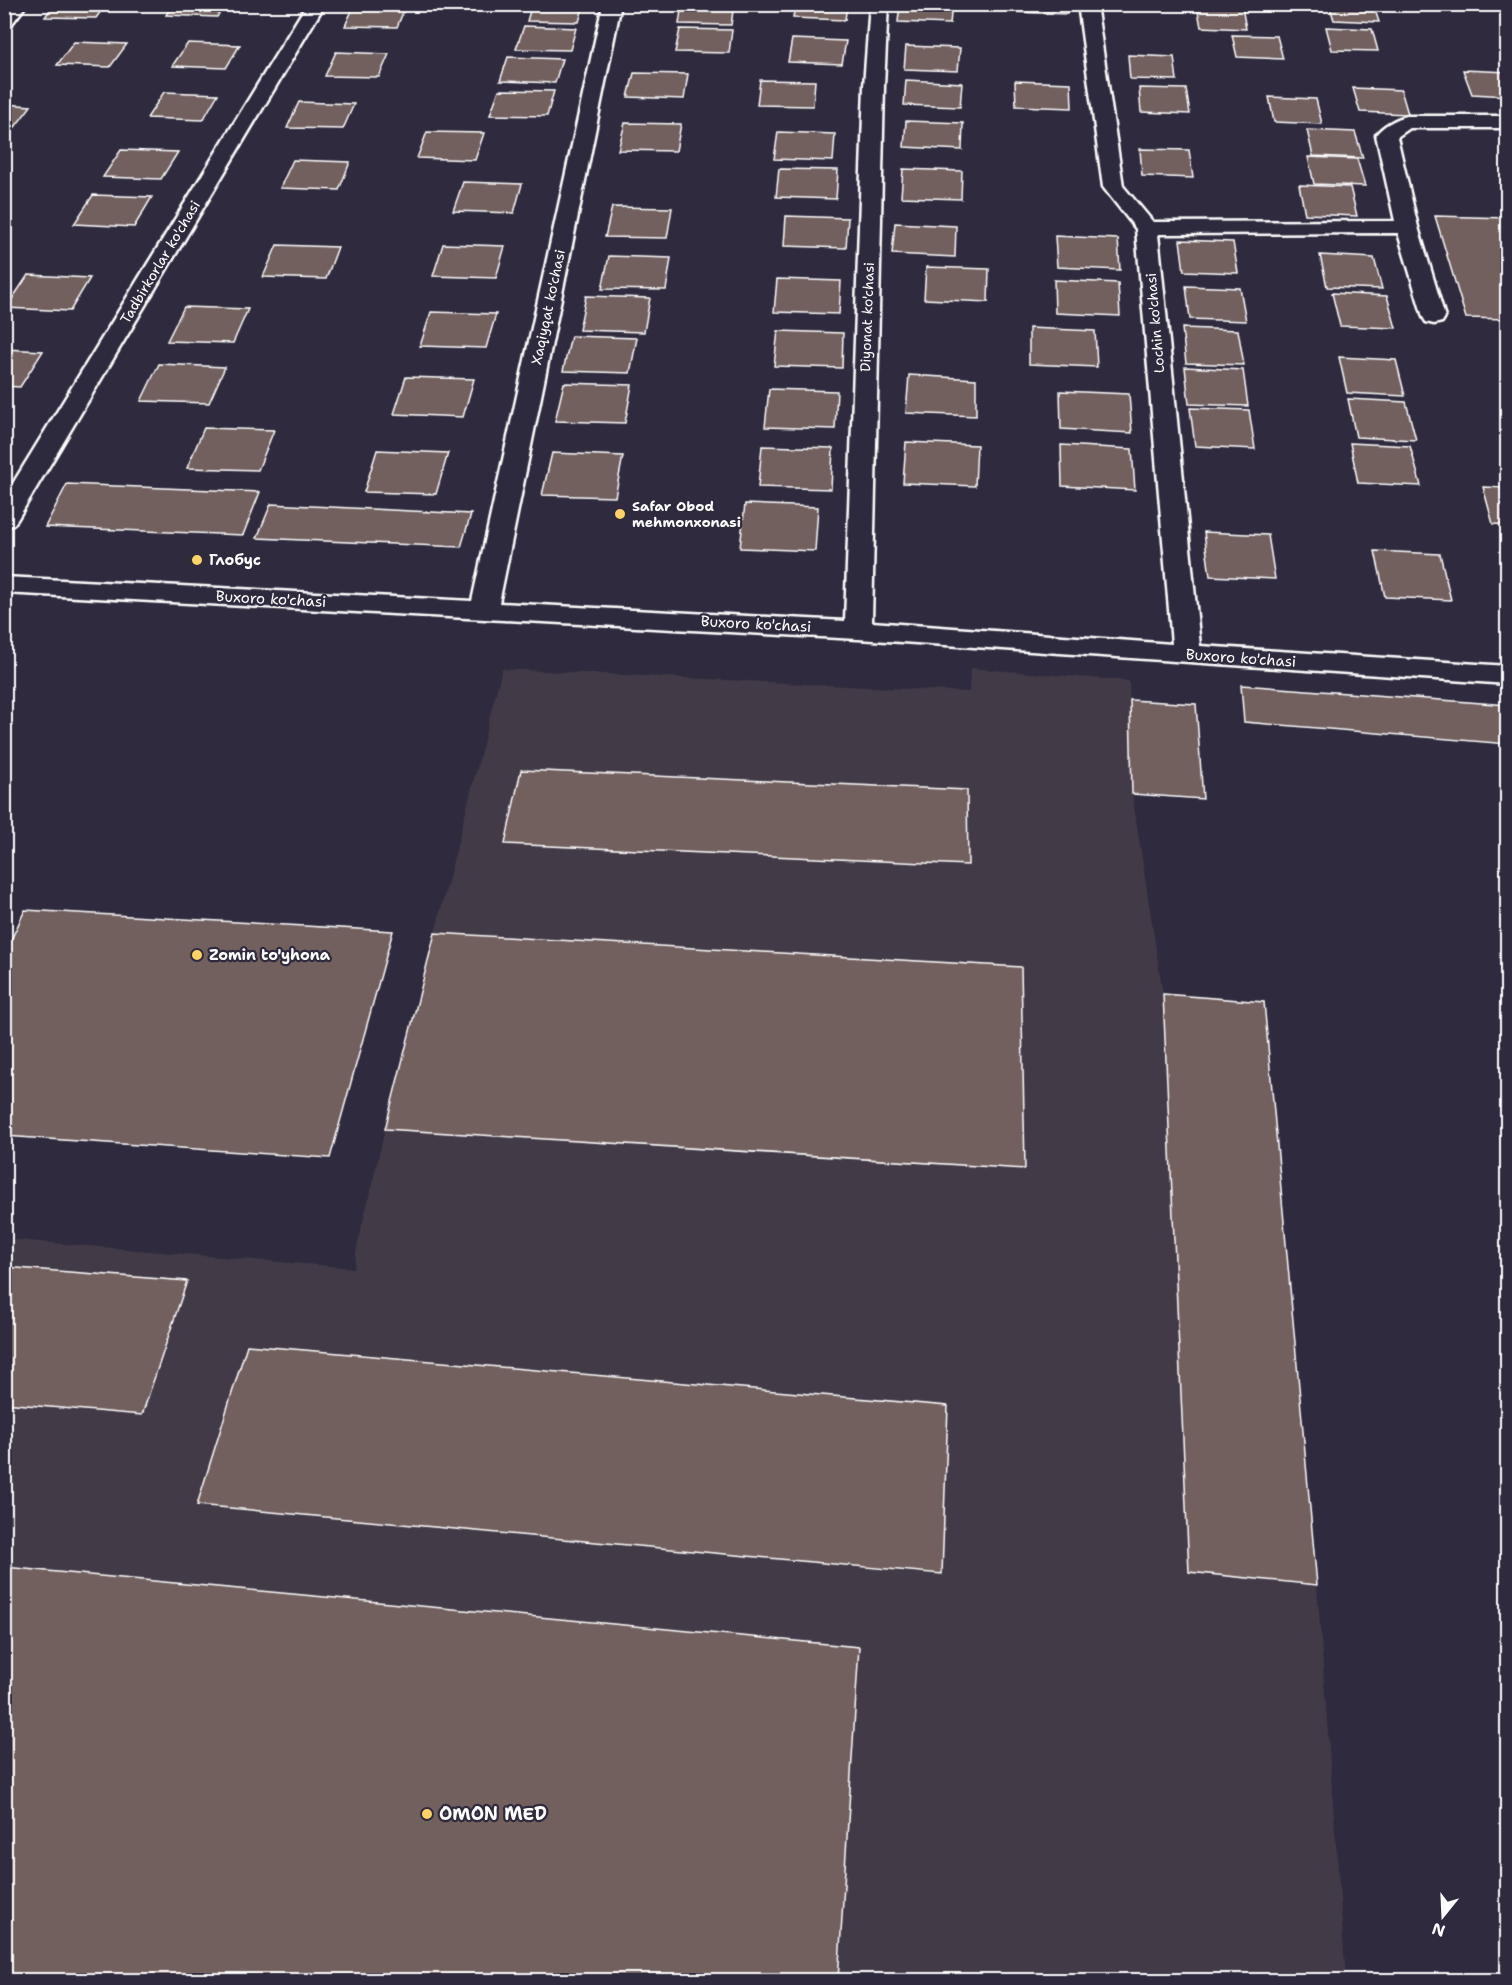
<svg xmlns="http://www.w3.org/2000/svg" width="1512" height="1985" viewBox="0 0 1512 1985" font-family="'Shantell Sans',sans-serif">
<style>
.built{fill:#433a47}
.building{fill:#72605f;stroke:#fff;stroke-width:1.5}
.lines{fill:none;stroke-linecap:round;stroke-linejoin:round}
.minor-casing{stroke:#fff;stroke-width:5}
.minor{fill:#2f2a3d;fill-rule:evenodd}
.poi-dot{fill:#ffd166;stroke:#2f2a3d;stroke-width:2}
.labels{text-anchor:middle;stroke-width:4.5;stroke-linejoin:round;paint-order:stroke}
.far-street-label{font-size:14px;fill:#fff;stroke:#2f2a3d}
.far-poi-label{font-size:14px;font-weight:bold;fill:#fff;stroke:#2f2a3d;text-anchor:start}
.poi-label{font-size:15px;font-weight:bold;fill:#fff;stroke:#2f2a3d;text-anchor:start}
.street-label{font-size:15px;fill:#fff;stroke:#2f2a3d}
.near-poi-label{font-size:18px;font-weight:bold;fill:#fff;stroke:#2f2a3d;text-anchor:start}
</style>
<rect width="100%" height="100%" fill="#2f2a3d"/>
<filter id="ink" filterUnits="userSpaceOnUse"><feTurbulence type="fractalNoise" baseFrequency=".0167" numOctaves="2"/><feDisplacementMap in="SourceGraphic" scale="12" xChannelSelector="R" yChannelSelector="G"/><feConvolveMatrix kernelMatrix="1 2 1 2 8 2 1 2 1" color-interpolation-filters="sRGB"/></filter>
<g filter="url(#ink)">
<!-- built -->
<path class="built" d="M 970,668 L 1129,681 L 1132,794 L 1163,994 L 1189,1572 L 1317,1585 L 1346,1980 L 5,1980 L 4,1239 L 354,1268 L 357,1247 L 385,1129 L 502,669 L 969,692 Z"/>
<!-- building -->
<g class="building">
<path d="M 54,4 L 106,4 L 96,18 L 45,17 Z"/>
<path d="M 173,4 L 225,4 L 217,17 L 166,15 Z"/>
<path d="M 355,4 L 367,4 L 406,5 L 397,27 L 345,26 Z"/>
<path d="M 532,4 L 584,4 L 579,22 L 527,21 Z"/>
<path d="M 682,4 L 734,4 L 731,25 L 679,24 Z"/>
<path d="M 795,4 L 847,4 L 845,20 L 793,18 Z"/>
<path d="M 900,4 L 952,4 L 950,24 L 898,22 Z"/>
<path d="M 1014,4 L 1066,4 L 1067,14 L 1014,12 Z"/>
<path d="M 1329,4 L 1373,4 L 1379,22 L 1334,20 Z"/>
<path d="M 1197,6 L 1242,7 L 1246,29 L 1201,27 Z"/>
<path d="M 524,26 L 576,28 L 570,50 L 516,49 Z"/>
<path d="M 1326,27 L 1372,29 L 1378,51 L 1332,50 Z"/>
<path d="M 680,29 L 732,30 L 729,53 L 675,52 Z"/>
<path d="M 1232,35 L 1277,36 L 1283,59 L 1237,57 Z"/>
<path d="M 792,39 L 846,41 L 842,64 L 788,62 Z"/>
<path d="M 74,42 L 127,44 L 110,67 L 57,65 Z"/>
<path d="M 188,43 L 240,45 L 226,68 L 172,66 Z"/>
<path d="M 906,46 L 960,48 L 958,71 L 904,69 Z"/>
<path d="M 336,52 L 389,54 L 379,77 L 325,76 Z"/>
<path d="M 1128,55 L 1174,57 L 1177,80 L 1130,79 Z"/>
<path d="M 508,57 L 562,59 L 555,83 L 500,81 Z"/>
<path d="M 1463,70 L 1508,72 L 1508,96 L 1472,94 Z"/>
<path d="M 634,73 L 688,74 L 684,99 L 628,97 Z"/>
<path d="M 760,80 L 815,81 L 813,106 L 757,105 Z"/>
<path d="M 906,80 L 962,83 L 960,107 L 904,105 Z"/>
<path d="M 1015,81 L 1071,83 L 1072,108 L 1016,106 Z"/>
<path d="M 1139,88 L 1186,89 L 1190,114 L 1141,112 Z"/>
<path d="M 1353,88 L 1401,90 L 1408,114 L 1360,112 Z"/>
<path d="M 499,90 L 554,91 L 547,116 L 490,115 Z"/>
<path d="M 164,92 L 218,94 L 203,120 L 147,118 Z"/>
<path d="M 1269,97 L 1316,99 L 1322,124 L 1274,122 Z"/>
<path d="M 299,102 L 354,104 L 343,129 L 287,128 Z"/>
<path d="M 4,104 L 31,106 L 12,131 L 4,131 Z"/>
<path d="M 906,121 L 963,123 L 962,150 L 904,147 Z"/>
<path d="M 625,123 L 681,124 L 676,151 L 618,150 Z"/>
<path d="M 1307,130 L 1355,132 L 1363,158 L 1313,156 Z"/>
<path d="M 427,132 L 484,133 L 475,160 L 417,158 Z"/>
<path d="M 778,132 L 835,134 L 833,161 L 774,159 Z"/>
<path d="M 1140,149 L 1189,150 L 1193,178 L 1142,176 Z"/>
<path d="M 121,150 L 178,152 L 161,179 L 103,177 Z"/>
<path d="M 1308,157 L 1357,159 L 1365,186 L 1314,184 Z"/>
<path d="M 293,160 L 350,162 L 339,190 L 280,188 Z"/>
<path d="M 779,169 L 838,170 L 836,199 L 776,197 Z"/>
<path d="M 903,169 L 962,171 L 961,199 L 901,197 Z"/>
<path d="M 463,182 L 522,184 L 514,213 L 453,211 Z"/>
<path d="M 1299,185 L 1350,187 L 1357,216 L 1305,214 Z"/>
<path d="M 93,195 L 152,197 L 134,227 L 74,224 Z"/>
<path d="M 612,207 L 672,208 L 667,238 L 605,237 Z"/>
<path d="M 786,216 L 848,218 L 846,248 L 784,246 Z"/>
<path d="M 1435,216 L 1508,218 L 1508,319 L 1466,318 Z"/>
<path d="M 895,223 L 956,226 L 955,257 L 892,254 Z"/>
<path d="M 1055,236 L 1118,239 L 1120,270 L 1057,267 Z"/>
<path d="M 1180,240 L 1233,242 L 1238,273 L 1184,271 Z"/>
<path d="M 443,244 L 505,246 L 496,278 L 433,276 Z"/>
<path d="M 277,245 L 338,247 L 326,279 L 263,277 Z"/>
<path d="M 1320,255 L 1374,258 L 1382,289 L 1327,287 Z"/>
<path d="M 609,256 L 671,258 L 666,290 L 602,289 Z"/>
<path d="M 926,267 L 989,269 L 988,302 L 924,299 Z"/>
<path d="M 28,275 L 90,278 L 70,311 L 6,308 Z"/>
<path d="M 777,279 L 841,281 L 839,314 L 774,312 Z"/>
<path d="M 1054,280 L 1118,283 L 1120,316 L 1055,313 Z"/>
<path d="M 1186,286 L 1240,288 L 1246,321 L 1190,319 Z"/>
<path d="M 1332,293 L 1387,296 L 1396,328 L 1340,326 Z"/>
<path d="M 586,296 L 650,298 L 644,332 L 579,330 Z"/>
<path d="M 184,307 L 248,309 L 233,343 L 167,341 Z"/>
<path d="M 431,312 L 496,314 L 486,348 L 420,346 Z"/>
<path d="M 1029,328 L 1095,331 L 1097,367 L 1029,364 Z"/>
<path d="M 1182,328 L 1238,330 L 1244,365 L 1186,363 Z"/>
<path d="M 778,331 L 843,333 L 842,368 L 774,366 Z"/>
<path d="M 571,336 L 637,338 L 630,373 L 563,371 Z"/>
<path d="M 4,349 L 43,351 L 20,387 L 4,386 Z"/>
<path d="M 1339,357 L 1396,360 L 1405,396 L 1347,393 Z"/>
<path d="M 159,364 L 225,367 L 209,403 L 141,401 Z"/>
<path d="M 1185,367 L 1243,370 L 1248,406 L 1189,404 Z"/>
<path d="M 909,375 L 976,379 L 976,416 L 906,413 Z"/>
<path d="M 406,377 L 474,379 L 463,417 L 394,414 Z"/>
<path d="M 564,383 L 632,385 L 625,423 L 555,421 Z"/>
<path d="M 769,389 L 837,391 L 835,429 L 765,427 Z"/>
<path d="M 1060,391 L 1129,394 L 1132,433 L 1061,429 Z"/>
<path d="M 1348,399 L 1406,402 L 1416,440 L 1356,437 Z"/>
<path d="M 1190,408 L 1249,410 L 1255,449 L 1195,446 Z"/>
<path d="M 204,428 L 274,430 L 258,470 L 187,468 Z"/>
<path d="M 906,442 L 977,445 L 975,486 L 903,483 Z"/>
<path d="M 1350,443 L 1410,446 L 1421,486 L 1358,483 Z"/>
<path d="M 1061,445 L 1132,449 L 1135,490 L 1062,486 Z"/>
<path d="M 762,446 L 833,448 L 831,489 L 758,487 Z"/>
<path d="M 377,450 L 448,453 L 436,494 L 364,492 Z"/>
<path d="M 552,453 L 623,456 L 615,497 L 542,495 Z"/>
<path d="M 67,484 L 260,492 L 243,535 L 45,527 Z"/>
<path d="M 1483,487 L 1508,488 L 1508,525 L 1493,524 Z"/>
<path d="M 271,504 L 471,514 L 461,547 L 257,538 Z"/>
<path d="M 745,504 L 818,507 L 815,551 L 740,548 Z"/>
<path d="M 1204,532 L 1268,535 L 1275,579 L 1210,576 Z"/>
<path d="M 1375,551 L 1440,554 L 1451,600 L 1385,597 Z"/>
<path d="M 1241,685 L 1508,705 L 1508,744 L 1244,722 Z"/>
<path d="M 1130,700 L 1196,704 L 1203,799 L 1132,794 Z"/>
<path d="M 521,770 L 967,790 L 968,865 L 505,844 Z"/>
<path d="M 25,910 L 393,931 L 330,1158 L 4,1136 L 4,955 Z"/>
<path d="M 435,933 L 1021,967 L 1025,1169 L 385,1129 Z"/>
<path d="M 1163,994 L 1264,1002 L 1317,1585 L 1189,1572 Z"/>
<path d="M 4,1267 L 187,1281 L 142,1415 L 4,1403 Z"/>
<path d="M 247,1345 L 948,1406 L 942,1574 L 197,1505 Z"/>
<path d="M 4,1567 L 859,1647 L 838,1980 L 4,1980 Z"/>
</g>
<g class="lines">
<defs>
<g id="minor">
<path d="M 8,4 L 27,4 L 11,25 L 4,26 L 4,9 Z"/>
<path d="M 307,4 L 325,4 L 17,520 L 13,525 L 4,528 L 4,498 Z"/>
<path d="M 603,4 L 621,4 L 499,603 L 845,621 L 864,86 L 870,4 L 888,4 L 884,86 L 872,622 L 1172,644 L 1136,229 L 1103,187 L 1078,4 L 1096,4 L 1123,186 L 1153,222 L 1395,221 L 1376,135 C 1382,126 1396,119 1406,116 L 1508,116 L 1508,128 L 1410,128 L 1397,137 L 1418,227 L 1445,317 L 1442,322 L 1434,324 L 1426,322 L 1423,317 L 1398,233 L 1158,234 L 1200,646 L 1508,666 L 1508,684 L 858,639 L 4,593 L 4,577 L 472,601 Z"/>
</g>
</defs>
<!-- minor casing -->
<use href="#minor" class="minor-casing"/>
<!-- minor -->
<use href="#minor" class="minor"/>
</g>
</g>
<!-- markers -->
<g class="poi-dot">
<circle cx="620" cy="514" r="6"/>
<circle cx="197" cy="560" r="6"/>
<circle cx="197" cy="955" r="6"/>
<circle cx="427" cy="1814" r="6"/>
</g>
<g class="labels">
<!-- far-street labels -->
<g class="far-street-label">
<text transform="translate(160 262) rotate(-59)" y="5">Tadbirkorlar ko'chasi</text>
<text transform="translate(548 307) rotate(-78)" y="5">Xaqiyqat ko'chasi</text>
<text transform="translate(867 317) rotate(-88)" y="5">Diyonat ko'chasi</text>
<text transform="translate(1155 323) rotate(-95)" y="5">Lochin ko'chasi</text>
</g>
<!-- far-poi labels -->
<g class="far-poi-label">
<text x="632" y="511">Safar Obod<tspan x="632" dy="16">mehmonxonasi</tspan></text>
</g>
<!-- poi labels -->
<g class="poi-label">
<text x="209" y="565">Глобус</text>
<text x="209" y="960">Zomin to'yhona</text>
</g>
<!-- street labels -->
<g class="street-label">
<text transform="translate(271 599) rotate(3)" y="5">Buxoro ko'chasi</text>
<text transform="translate(756 624) rotate(3)" y="5">Buxoro ko'chasi</text>
<text transform="translate(1241 658) rotate(4)" y="5">Buxoro ko'chasi</text>
</g>
<!-- near-poi labels -->
<g class="near-poi-label">
<text x="439" y="1820">OMON MED</text>
</g>
</g>
<!-- margin -->
<rect width="1512" height="1985" fill="none" stroke="#2f2a3d" stroke-width="24"/>
<rect x="12" y="12" width="1488" height="1961" fill="none" stroke="#fff" stroke-width="2" filter="url(#ink)"/>
<!-- north arrow -->
<g transform="translate(1443 1916) rotate(198)" stroke="#2f2a3d" stroke-width="4.5" paint-order="stroke">
<path d="M0-4.5L10 22L0 15L-10 22Z" fill="#ffffff"/>
<text y="-9" font-size="16" font-weight="bold" text-anchor="middle" fill="#ffffff">N</text>
</g>
</svg>
